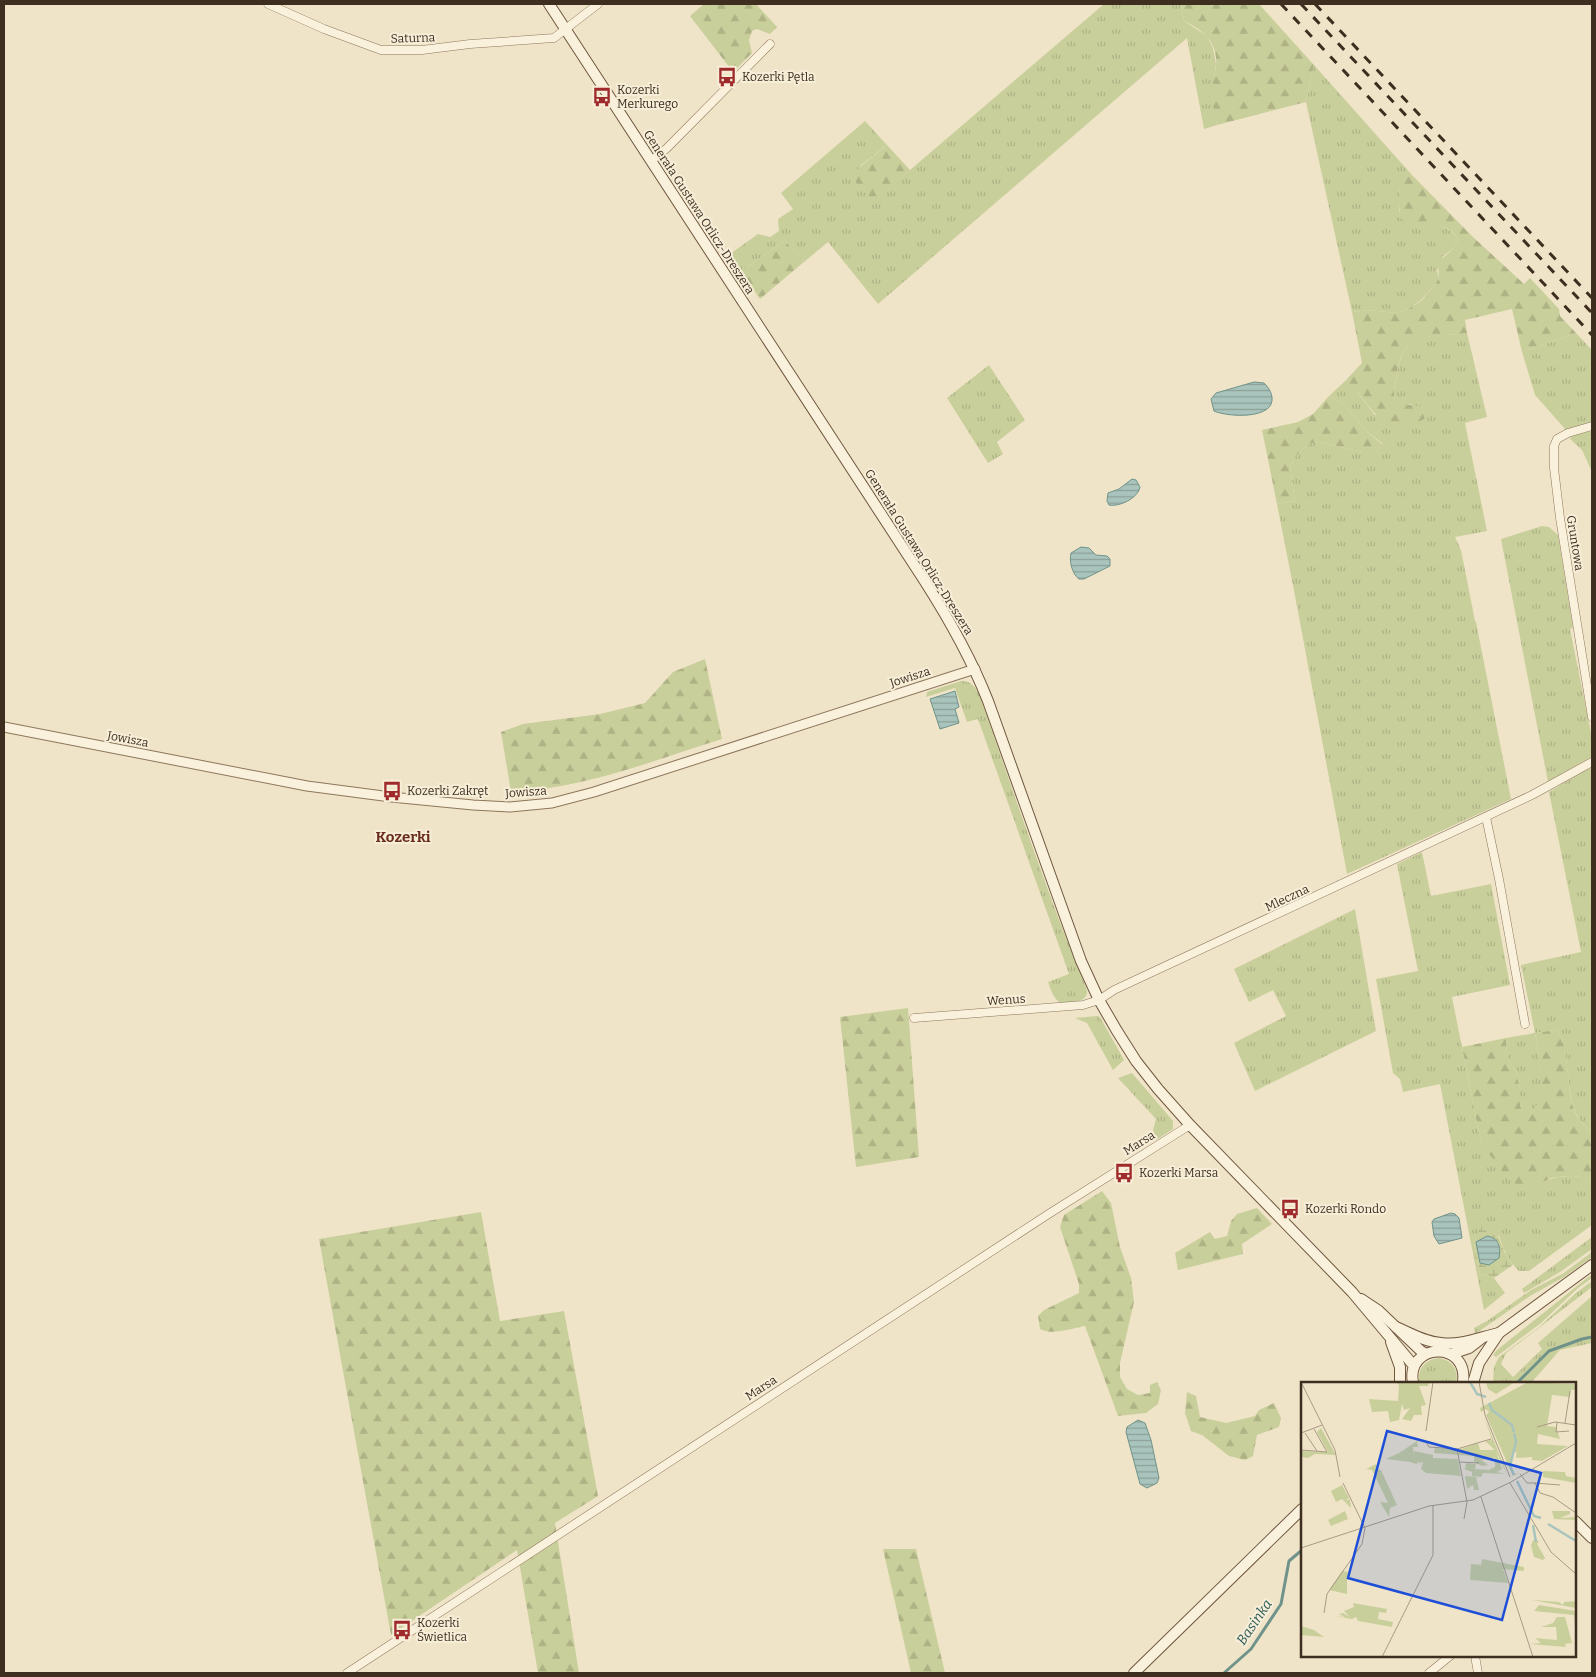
<svg xmlns="http://www.w3.org/2000/svg" width="1596" height="1677" viewBox="0 0 1596 1677" font-family="Bitter,serif">
<style>
.grass{fill:url(#grass-tufts)}
.forest{fill:url(#forest-firs)}
.wetland{fill:url(#wetland-marsh)}
.water{fill:url(#water-rules);stroke:#6f938a}
.lines{fill:none;stroke-linecap:round;stroke-linejoin:round}
.stream{stroke:#6f938a;stroke-width:3}
.minor-casing{stroke:#8d765c;stroke-width:9}
.tertiary-casing{stroke:#8d765c;stroke-width:11}
.secondary-casing{stroke:#6f573f;stroke-width:12}
.minor{stroke:#faf1dc;stroke-width:8}
.tertiary{stroke:#faf1dc;stroke-width:9}
.secondary{stroke:#faf1dc;stroke-width:10}
.rail{stroke:#3d2e20;stroke-width:3;stroke-dasharray:9 9;stroke-linecap:butt}
.labels{text-anchor:middle;stroke-width:4;stroke-linejoin:round;paint-order:stroke}
.street-label{font-size:12px;fill:#3d2e20;stroke:#f7eed8}
.poi-label{font-size:12px;fill:#3d2e20;stroke:#f7eed8;text-anchor:start}
.water-label{font-size:14px;font-style:italic;fill:#2f5d5a;stroke:#f7eed8}
.quarter-label{font-size:15px;font-weight:bold;fill:#6b2e1e;stroke:#f7eed8}
.inset-river{fill:none;stroke:#a9c4bc;stroke-width:2.5}
.inset-road{fill:none;stroke:#a89b85;stroke-width:1}
.view{fill:#1d4ed8;fill-opacity:0.15;stroke:#1d4ed8;stroke-width:2.5}
.inset-edge{fill:none;stroke:#3d2e20;stroke-width:2.5}
</style>
<defs>
<pattern id="grass-tufts" width="24" height="20" patternUnits="userSpaceOnUse" patternTransform="scale(1.25)"><rect width="24" height="20" fill="#c9cf9b"/><path d="M3 7l-1-3M5 7V3M7 7l1-3M15 17l-1-3M17 17v-4M19 17l1-3" fill="none" stroke="#aeb285"/></pattern>
<pattern id="forest-firs" width="22" height="20" patternUnits="userSpaceOnUse" patternTransform="scale(1.25)"><rect width="22" height="20" fill="#c9cf9b"/><path d="M5 1l3.5 6h-7zM16 11l3.5 6h-7z" fill="#aeb285"/></pattern>
<pattern id="wetland-marsh" width="20" height="14" patternUnits="userSpaceOnUse" patternTransform="scale(1.25)"><rect width="20" height="14" fill="#c9cf9b"/><path d="M1 5h8M5 5V1M11 12h8M15 12V8" fill="none" stroke="#aeb285"/></pattern>
<pattern id="water-rules" width="6" height="5" patternUnits="userSpaceOnUse" patternTransform="scale(1.25)"><rect width="6" height="5" fill="#a9c4bc"/><path d="M0 2.5h6" fill="none" stroke="#8ba098"/></pattern>
</defs>
<rect width="100%" height="100%" fill="#f0e4c8"/>
<!-- grass -->
<g class="grass">
<path d="M 1104,4 L 1181,4 L 1184,21 L 1207,36 L 1213,48 L 1216,64 L 1212,94 L 1217,125 L 1204,129 L 1187,38 L 878,304 L 828,242 L 804,262 L 785,241 L 741,271 L 730,254 L 758,234 L 770,237 L 779,231 L 778,219 L 793,209 L 781,193 L 865,121 L 887,145 L 860,166 L 875,200 Z"/>
<path d="M 1314,65 L 1412,175 L 1402,182 L 1399,192 L 1399,211 L 1407,222 C 1423,224 1449,222 1458,239 L 1453,249 L 1443,256 L 1437,271 L 1439,277 L 1435,285 L 1420,301 L 1408,309 L 1396,313 L 1369,310 L 1352,312 L 1306,102 Z"/>
<path d="M 1467,333 L 1487,417 L 1465,423 L 1487,531 L 1455,537 L 1461,550 L 1475,621 L 1476,622 L 1511,799 L 1347,874 L 1296,601 L 1277,504 L 1295,501 L 1290,466 L 1301,450 L 1309,444 L 1319,442 L 1363,452 L 1376,452 L 1383,444 L 1365,430 L 1345,405 L 1329,396 L 1346,380 L 1354,388 L 1375,415 L 1413,404 L 1402,405 L 1395,400 C 1392,391 1396,384 1397,374 C 1404,328 1432,338 1467,333 Z"/>
<path d="M 1576,333 L 1592,350 L 1592,423 L 1566,430 L 1535,395 L 1522,352 Z"/>
<path d="M 989,365 L 1025,420 L 997,442 L 1003,454 L 988,463 L 947,398 Z"/>
<path d="M 1592,431 L 1592,472 L 1582,450 L 1570,439 L 1572,436 Z"/>
<path d="M 1542,526 L 1549,527 L 1558,535 L 1573,628 L 1570,629 L 1592,738 L 1591,757 L 1548,782 L 1501,539 Z"/>
<path d="M 961,681 C 972,681 975,687 980,696 C 1014,793 1046,891 1085,985 C 1090,996 1085,1000 1074,1002 C 1071,1003 1066,1005 1063,1004 C 1054,1001 1051,990 1048,982 L 1069,974 L 978,719 L 967,722 L 955,688 L 926,697 L 927,692 Z"/>
<path d="M 1592,768 L 1592,1131 C 1558,1112 1576,1053 1556,1030 L 1535,1033 C 1539,1056 1549,1095 1531,1114 L 1523,1114 L 1520,1105 L 1520,1089 L 1516,1072 L 1510,1064 L 1507,1055 L 1506,1038 L 1535,1033 L 1521,965 L 1581,952 L 1549,792 L 1584,771 Z"/>
<path d="M 1422,852 L 1431,896 L 1491,884 L 1510,985 L 1452,997 L 1481,1143 L 1489,1153 L 1531,1188 C 1550,1176 1570,1173 1592,1179 L 1592,1225 L 1529,1271 L 1519,1271 C 1509,1261 1503,1250 1499,1236 L 1480,1232 L 1475,1239 L 1474,1243 L 1480,1274 L 1494,1278 L 1505,1293 L 1484,1310 L 1440,1084 L 1403,1092 L 1400,1079 L 1393,1073 L 1376,979 L 1418,971 L 1397,864 Z"/>
<path d="M 1355,909 L 1376,1031 L 1255,1091 L 1234,1043 L 1286,1016 L 1273,990 L 1249,1002 L 1234,969 Z"/>
<path d="M 1097,1016 L 1100,1017 L 1124,1060 L 1113,1070 L 1087,1023 L 1075,1018 Z"/>
<path d="M 1132,1073 L 1173,1121 L 1173,1129 L 1156,1140 L 1153,1130 L 1156,1119 L 1118,1078 Z"/>
<path d="M 1592,1237 L 1592,1249 L 1560,1272 L 1524,1293 L 1522,1289 Z"/>
<path d="M 1592,1252 L 1592,1257 L 1564,1277 L 1530,1296 L 1475,1334 L 1474,1328 L 1487,1321 L 1531,1290 L 1564,1273 Z"/>
<path d="M 1592,1274 L 1592,1278 L 1578,1288 L 1541,1323 L 1496,1357 L 1493,1355 L 1497,1350 Z"/>
<path d="M 1592,1281 L 1592,1287 L 1506,1353 L 1501,1364 L 1513,1377 L 1542,1349 L 1538,1343 L 1592,1296 L 1592,1343 L 1560,1350 L 1531,1383 L 1493,1383 L 1494,1367 L 1499,1357 L 1538,1328 L 1576,1293 Z"/>
<path d="M 1440,1358 C 1452,1361 1459,1370 1456,1383 L 1419,1383 C 1417,1369 1425,1359 1440,1358 Z"/>
</g>
<!-- forest -->
<g class="forest">
<path d="M 704,4 L 756,4 L 777,27 L 770,34 L 757,29 L 752,31 L 749,40 L 752,53 L 733,72 L 690,16 Z"/>
<path d="M 1181,4 L 1259,4 L 1314,65 L 1306,102 L 1217,125 C 1215,115 1212,104 1212,94 C 1211,85 1215,75 1216,66 C 1218,42 1204,31 1184,21 Z"/>
<path d="M 887,145 L 910,170 L 875,201 L 858,187 L 853,175 L 861,166 Z"/>
<path d="M 1412,175 L 1473,237 L 1524,284 L 1530,278 L 1559,309 L 1560,316 L 1576,333 L 1522,352 L 1512,309 L 1465,320 L 1467,333 C 1433,338 1403,329 1397,374 C 1396,384 1392,391 1395,400 C 1404,406 1416,405 1427,407 L 1424,419 C 1392,436 1378,419 1359,394 C 1355,389 1350,385 1346,380 L 1362,363 L 1352,312 L 1369,310 L 1396,313 L 1408,309 L 1421,301 L 1435,285 L 1439,277 L 1438,262 L 1453,249 L 1458,239 C 1448,218 1417,230 1401,219 C 1399,211 1397,189 1402,182 C 1404,179 1409,177 1412,175 Z"/>
<path d="M 785,241 L 804,262 L 760,299 L 741,271 Z"/>
<path d="M 1329,396 L 1345,405 L 1365,430 L 1383,445 L 1376,452 L 1363,452 L 1319,442 L 1309,444 L 1301,450 L 1290,466 L 1295,501 L 1277,504 L 1262,430 L 1298,422 L 1313,414 Z"/>
<path d="M 705,659 L 722,739 C 655,760 582,789 511,792 L 501,732 L 523,724 L 600,714 L 645,703 L 673,672 Z"/>
<path d="M 908,1008 L 919,1157 L 856,1167 L 840,1017 Z"/>
<path d="M 1556,1030 C 1577,1054 1557,1112 1592,1131 L 1592,1179 L 1575,1176 L 1565,1176 L 1551,1178 L 1531,1188 L 1523,1189 L 1509,1180 L 1481,1143 L 1462,1047 L 1506,1038 L 1507,1055 L 1510,1064 L 1516,1072 L 1520,1089 L 1520,1105 L 1523,1114 L 1531,1114 C 1548,1096 1539,1055 1535,1033 Z"/>
<path d="M 1102,1191 L 1111,1203 L 1120,1247 L 1131,1278 L 1134,1302 L 1120,1363 L 1120,1377 L 1127,1389 L 1138,1395 L 1150,1393 L 1150,1385 L 1157,1382 L 1161,1390 L 1158,1404 L 1146,1413 L 1118,1416 L 1085,1326 C 1072,1328 1053,1336 1040,1329 L 1038,1316 L 1044,1310 L 1079,1293 L 1079,1284 L 1060,1227 L 1064,1215 Z"/>
<path d="M 1257,1208 L 1272,1224 L 1242,1244 L 1243,1254 L 1178,1270 L 1175,1253 L 1210,1232 L 1215,1239 L 1227,1236 L 1231,1221 L 1237,1214 Z"/>
<path d="M 481,1212 L 500,1321 L 564,1311 L 598,1496 L 555,1523 L 579,1673 L 538,1673 L 517,1550 L 391,1635 L 319,1239 Z"/>
<path d="M 1187,1392 L 1196,1396 L 1200,1417 L 1226,1423 L 1255,1416 L 1259,1410 L 1274,1403 L 1281,1418 L 1279,1427 L 1257,1435 L 1253,1456 L 1245,1460 L 1229,1456 L 1202,1435 L 1191,1431 L 1185,1413 Z"/>
<path d="M 883,1549 L 916,1549 L 945,1673 L 911,1673 Z"/>
</g>
<!-- wetland -->
<path class="wetland" d="M 1487,1224 L 1494,1227 L 1505,1253 L 1513,1265 L 1494,1278 L 1480,1274 L 1474,1243 L 1476,1234 L 1480,1232 L 1482,1225 Z"/>
<!-- water -->
<g class="water">
<path d="M 1254,382 L 1264,383 C 1268,387 1271,391 1272,397 C 1275,420 1227,417 1214,411 L 1211,399 L 1216,393 Z"/>
<path d="M 1132,479 L 1136,480 L 1140,487 C 1138,498 1120,507 1109,505 L 1107,501 L 1108,493 L 1119,489 Z"/>
<path d="M 1081,547 L 1089,548 L 1096,555 L 1107,556 L 1110,559 L 1110,566 L 1084,579 L 1079,579 C 1072,574 1069,561 1071,553 Z"/>
<path d="M 955,691 L 959,707 L 955,709 L 959,723 L 940,729 L 930,699 Z"/>
<path d="M 1451,1213 L 1455,1214 L 1459,1218 L 1462,1238 L 1439,1244 L 1434,1236 L 1432,1222 L 1434,1219 Z"/>
<path d="M 1487,1236 C 1499,1238 1501,1247 1499,1258 L 1489,1265 L 1480,1263 L 1476,1242 Z"/>
<path d="M 1138,1420 L 1145,1423 L 1151,1440 L 1159,1478 L 1157,1483 L 1147,1488 L 1140,1484 L 1126,1432 L 1127,1427 Z"/>
</g>
<g class="lines">
<!-- stream -->
<g class="stream">
<path d="M 1517,1383 L 1549,1351 L 1582,1339 L 1592,1337"/>
<path d="M 1224,1673 L 1251,1649 L 1281,1604 L 1289,1561 L 1302,1550"/>
</g>
<defs>
<g id="minor">
<path d="M 268,4 L 324,29 L 381,50 L 422,50 L 470,44 L 554,38 L 598,4"/>
<path d="M 651,161 L 667,148 L 770,44"/>
<path d="M 1592,426 L 1568,433 L 1557,439 L 1554,446 L 1554,468 L 1560,518 L 1592,717"/>
<path d="M 1486,817 L 1499,879 L 1525,1024"/>
<path d="M 914,1018 L 1083,1005 L 1099,1000 L 1114,990 L 1532,795 L 1592,762"/>
<path d="M 1475,1656 L 1478,1673"/>
<path d="M 347,1673 L 1047,1215 L 1190,1125"/>
<path d="M 1429,1673 L 1450,1656"/>
</g>
<path id="tertiary" d="M 4,727 L 307,786 L 391,797 L 473,805 L 510,807 L 552,803 L 594,792 L 975,669"/>
<g id="secondary">
<path d="M 549,4 L 924,580 C 949,619 971,658 988,701 L 1081,961 L 1099,1000 L 1117,1031 L 1136,1061 L 1158,1089 L 1190,1125 L 1352,1292 L 1414,1366"/>
<path d="M 1361,1299 L 1379,1311 L 1421,1351 L 1426,1354"/>
<path d="M 1396,1327 C 1410,1333 1425,1342 1441,1343 C 1460,1346 1480,1337 1499,1333"/>
<path d="M 1391,1342 L 1400,1367 L 1400,1383"/>
<path d="M 1451,1354 L 1469,1348 L 1482,1338"/>
<path d="M 1413,1383 C 1405,1343 1469,1339 1463,1383"/>
<path d="M 1473,1383 L 1479,1363 L 1499,1333 L 1592,1265"/>
<path d="M 1575,1521 L 1592,1538"/>
<path d="M 1134,1673 L 1302,1509"/>
</g>
</defs>
<!-- minor casing -->
<use href="#minor" class="minor-casing"/>
<!-- tertiary casing -->
<use href="#tertiary" class="tertiary-casing"/>
<!-- secondary casing -->
<use href="#secondary" class="secondary-casing"/>
<!-- minor -->
<use href="#minor" class="minor"/>
<!-- tertiary -->
<use href="#tertiary" class="tertiary"/>
<!-- secondary -->
<use href="#secondary" class="secondary"/>
<!-- rail -->
<g class="rail">
<path d="M 1281,4 L 1592,335"/>
<path d="M 1301,4 L 1592,313"/>
<path d="M 1315,4 L 1592,298"/>
</g>
</g>
<!-- icons -->
<defs>
<symbol id="bus-bare" viewBox="-9 -9 18 18"><path d="M-5-6H5V4H4V6H2V4H-2V6H-4V4H-5ZM-3.5-4V0h7V-4ZM-3.5 1.2v1.5H-2V1.2ZM2 1.2v1.5H3.5V1.2Z" fill="#9e2a2b" stroke="#f7eed8" stroke-width="2.5" paint-order="stroke"/></symbol>
</defs>
<g fill-rule="evenodd">
<use href="#bus-bare" x="713" y="63" width="28" height="28"/>
<use href="#bus-bare" x="588" y="83" width="28" height="28"/>
<use href="#bus-bare" x="378" y="777" width="28" height="28"/>
<use href="#bus-bare" x="1110" y="1159" width="28" height="28"/>
<use href="#bus-bare" x="1276" y="1195" width="28" height="28"/>
<use href="#bus-bare" x="388" y="1616" width="28" height="28"/>
</g>
<g class="labels">
<!-- street labels -->
<g class="street-label">
<text transform="translate(413 38) rotate(-2)" y="4">Saturna</text>
<text transform="translate(699 212) rotate(57)" y="4">Generała Gustawa Orlicz-Dreszera</text>
<text transform="translate(1575 543) rotate(81)" y="4">Gruntowa</text>
<text transform="translate(919 552) rotate(58)" y="4">Generała Gustawa Orlicz-Dreszera</text>
<text transform="translate(910 677) rotate(-18)" y="4">Jowisza</text>
<text transform="translate(128 739) rotate(11)" y="4">Jowisza</text>
<text transform="translate(526 792) rotate(-4)" y="4">Jowisza</text>
<text transform="translate(1287 898) rotate(-25)" y="4">Mleczna</text>
<text transform="translate(1006 1000) rotate(-4)" y="4">Wenus</text>
<text transform="translate(1139 1143) rotate(-32)" y="4">Marsa</text>
<text transform="translate(761 1388) rotate(-33)" y="4">Marsa</text>
</g>
<!-- poi labels -->
<g class="poi-label">
<text x="742" y="81">Kozerki Pętla</text>
<text x="617" y="94">Kozerki<tspan x="617" dy="14">Merkurego</tspan></text>
<text x="407" y="795">Kozerki Zakręt</text>
<text x="1139" y="1177">Kozerki Marsa</text>
<text x="1305" y="1213">Kozerki Rondo</text>
<text x="417" y="1627">Kozerki<tspan x="417" dy="14">Świetlica</tspan></text>
</g>
<!-- water labels -->
<g class="water-label">
<text transform="translate(1254 1622) rotate(-56)" y="5">Basinka</text>
</g>
<!-- quarter labels -->
<g class="quarter-label">
<text x="403" y="842">Kozerki</text>
</g>
</g>
<!-- overview -->
<g transform="translate(1301 1382)">
<rect width="275" height="275" fill="#f0e4c8"/>
<path d="M 227,0 L 275,2 L 275,8 L 270,8 L 269,15 L 251,13 L 246,44 L 255,45 L 259,57 L 237,52 L 236,62 L 267,64 L 241,79 L 231,78 L 232,62 L 213,71 L 209,86 L 213,92 L 218,91 L 212,94 L 185,33 L 188,30 L 185,27 L 180,30 L 179,26 ZM 183,34 L 203,84 L 206,93 L 195,69 L 201,87 L 196,90 L 204,92 L 182,91 L 180,95 L 171,94 L 171,90 L 160,86 L 164,87 L 165,81 L 175,82 L 174,87 L 188,88 L 194,85 L 194,76 L 180,78 L 187,83 L 181,84 L 173,80 L 173,74 L 133,71 L 134,66 L 157,68 L 177,61 L 179,68 L 194,68 L 184,59 L 191,58 ZM 105,68 L 109,73 L 109,80 L 85,77 L 98,71 L 101,73 ZM 113,69 L 132,73 L 132,76 L 157,77 L 160,94 L 125,91 L 120,87 L 122,80 L 115,82 L 119,80 L 113,75 ZM 75,82 L 78,88 L 88,87 L 80,88 L 96,123 L 89,126 L 88,135 L 79,120 L 87,121 L 71,88 L 65,87 ZM 164,94 L 175,95 L 178,108 L 173,108 L 172,103 L 166,107 ZM 41,103 L 48,116 L 44,119 L 49,117 L 50,126 L 41,117 L 35,120 L 30,109 ZM 44,129 L 47,137 L 30,144 L 27,138 Z" fill="#c9cf9b"/>
<path d="M 95,0 L 128,1 L 127,4 L 118,4 L 125,23 L 120,24 L 121,33 L 113,33 L 110,39 L 101,37 L 109,26 L 103,28 L 101,22 L 98,38 L 89,40 L 87,29 L 71,30 L 68,17 L 97,19 L 98,3 ZM 198,0 L 214,0 L 195,12 L 187,7 L 185,1 ZM 20,46 L 35,73 L 14,72 L 7,76 L 0,75 L 0,69 L 27,70 L 16,50 ZM 116,59 L 117,65 L 112,65 L 113,75 L 121,77 L 115,82 L 109,80 L 109,73 L 105,68 L 101,73 L 98,71 ZM 216,60 L 232,62 L 232,75 L 215,76 ZM 242,89 L 264,90 L 265,94 L 275,96 L 275,101 L 242,95 ZM 251,129 L 269,129 L 269,132 L 259,136 L 275,135 L 275,138 L 253,137 ZM 233,157 L 238,159 L 236,162 L 244,176 L 242,178 L 233,175 L 230,163 ZM 181,177 L 223,185 L 223,189 L 202,187 L 207,201 L 169,198 L 170,182 L 180,183 ZM 41,189 L 50,190 L 46,196 L 46,212 L 28,208 ZM 231,218 L 258,220 L 262,223 L 263,220 L 275,219 L 275,226 ZM 52,221 L 86,227 L 85,231 L 78,230 L 77,237 L 92,240 L 91,245 L 57,239 L 55,235 L 51,237 L 34,234 L 44,235 L 38,232 L 42,231 L 49,235 L 43,229 L 53,225 ZM 238,223 L 275,229 L 275,253 L 273,233 L 233,229 ZM 256,235 L 264,235 L 271,261 L 264,262 L 265,265 L 229,262 L 240,261 L 234,256 L 256,258 L 255,245 L 240,245 L 252,241 ZM 0,244 L 13,248 L 23,255 L 0,253 Z" fill="#c9cf9b"/>
<path class="inset-river" d="M 169,0 L 176,12 L 185,15M 188,21 L 191,28 L 211,43 L 213,50M 213,51 L 215,60 L 209,84 L 213,93M 216,99 L 233,134 L 240,136M 247,142 L 275,159M 232,143 L 235,160"/>
<path class="inset-road" d="M 0,0 L 34,68 L 39,95M 178,0 L 184,33 L 209,95M 256,40 L 255,50 L 268,49M 264,41 L 269,9M 236,45 L 254,40 L 275,43M 13,47 L 26,70M 125,49 L 132,0M 0,51 L 21,43M 4,51 L 16,69M 125,60 L 128,65 L 156,67 L 190,57M 156,67 L 166,120 L 163,137M 0,68 L 26,70M 158,80 L 178,81M 219,92 L 226,101 L 234,101 L 239,111 L 252,115 L 275,131M 209,101 L 250,170 L 275,192M 234,101 L 259,103M 180,115 L 232,275M 0,166 L 128,124 L 172,118 L 210,100 L 275,61M 23,231 L 26,212 L 61,162 L 64,146 L 42,101M 81,275 L 132,173 L 132,123"/>
<path class="view" d="M 86,49 L 240,91 L 201,238 L 47,196 Z"/>
<rect width="275" height="275" class="inset-edge"/>
</g>
<!-- border -->
<rect width="1596" height="1677" fill="none" stroke="#3d2e20" stroke-width="10"/>
</svg>
